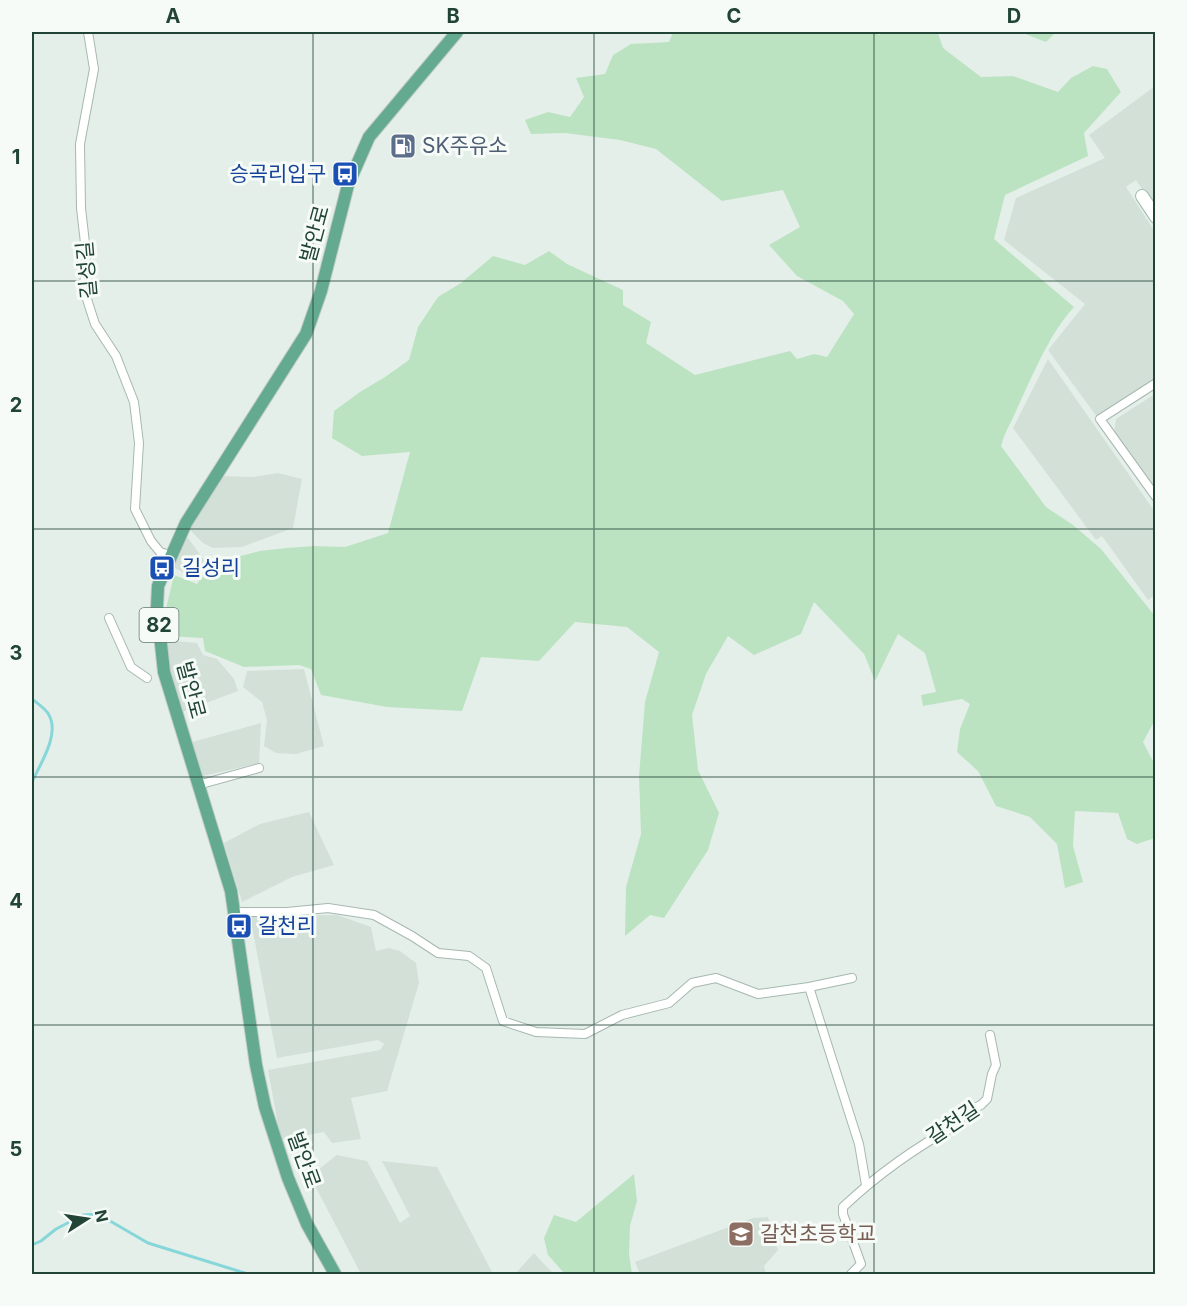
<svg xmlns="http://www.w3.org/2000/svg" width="1187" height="1306" viewBox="0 0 1187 1306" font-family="Inter,'Noto Sans KR',sans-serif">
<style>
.built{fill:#d2e0d8}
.green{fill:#bbe3c2}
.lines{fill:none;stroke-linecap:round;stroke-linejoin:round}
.stream{stroke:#87d6da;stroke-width:3}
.street-casing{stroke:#a6b8b0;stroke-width:10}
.secondary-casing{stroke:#a1bdb0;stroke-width:14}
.primary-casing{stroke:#c1cbc7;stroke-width:14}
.street{stroke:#fff;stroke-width:8}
.secondary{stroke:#fff;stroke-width:12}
.primary{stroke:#64aa90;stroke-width:12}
.grid{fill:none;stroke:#214437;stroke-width:1.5;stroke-opacity:0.55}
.labels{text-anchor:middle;stroke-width:6;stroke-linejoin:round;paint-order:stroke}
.shield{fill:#f6fbf8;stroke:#617b71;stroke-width:1.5}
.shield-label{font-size:20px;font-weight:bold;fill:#214437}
.service-label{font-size:21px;fill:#4e5e75;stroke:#f6fbf8;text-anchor:start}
.transit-label{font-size:21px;fill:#164399;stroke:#f6fbf8;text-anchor:start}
.street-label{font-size:21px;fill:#214437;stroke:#f6fbf8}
.education-label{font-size:21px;fill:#785e54;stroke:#f6fbf8;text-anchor:start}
.neatline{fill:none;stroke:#214437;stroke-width:2}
.grid-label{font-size:20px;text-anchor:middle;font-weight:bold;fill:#214437}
</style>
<rect width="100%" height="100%" fill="#e5efe9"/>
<!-- built -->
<g class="built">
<path d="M 1155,86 L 1155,209 L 1136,180 L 1126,187 L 1155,232 L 1155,380 L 1097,417 L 1048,350 L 1085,304 L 1004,240 L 1016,198 L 1105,158 L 1089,135 Z"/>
<path d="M 1048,359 L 1155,512 L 1155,595 L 1148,600 L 1102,536 L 1096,540 L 1013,428 Z"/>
<path d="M 1155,394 L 1155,491 L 1114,433 L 1116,419 Z"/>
<path d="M 278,473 L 302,479 L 293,528 L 242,547 L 213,548 L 203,543 L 192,532 L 188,524 L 221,476 L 252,477 Z"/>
<path d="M 186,535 L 204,560 L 195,578 L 173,567 Z"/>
<path d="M 165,640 L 197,643 L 203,655 L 217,659 L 234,679 L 238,691 L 182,712 L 171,672 Z"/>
<path d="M 304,669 L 324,746 L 296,754 L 276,753 L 264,746 L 267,720 L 262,702 L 243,687 L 247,671 Z"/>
<path d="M 261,723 L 259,763 L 203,776 L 192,742 Z"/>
<path d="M 309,812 L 334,865 L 292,877 L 242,902 L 224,843 L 260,824 Z"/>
<path d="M 337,915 L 371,927 L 376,951 L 389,948 L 400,951 L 416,963 L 419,983 L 387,1091 L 351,1098 L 361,1139 L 332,1143 L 324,1132 L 281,1140 L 268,1070 L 380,1050 L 384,1044 L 378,1040 L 277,1058 L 250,916 Z"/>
<path d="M 337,1155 L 367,1161 L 400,1223 L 410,1216 L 382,1161 L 437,1167 L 493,1274 L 361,1274 L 310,1176 Z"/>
<path d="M 768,1217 L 778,1250 L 764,1266 L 766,1274 L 640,1274 L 635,1262 L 753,1218 Z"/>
<path d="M 534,1253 L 543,1263 L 554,1274 L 515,1274 Z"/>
</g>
<!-- green -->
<g class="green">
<path d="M 673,32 L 876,32 L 879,35 L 885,32 L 942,32 L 938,33 L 943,48 L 981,77 L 1013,76 L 1058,92 L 1071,78 L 1093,66 L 1107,69 L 1121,92 L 1084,133 L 1088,156 L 1005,195 L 994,239 L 1074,307 C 1044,340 1026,393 1005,434 L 1001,446 L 1046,507 L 1073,525 L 1101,549 L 1155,616 L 1155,720 L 1143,742 L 1155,765 L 1155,838 L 1137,844 L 1127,839 L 1118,813 L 1075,811 L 1073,846 L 1083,882 L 1065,888 L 1057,844 L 1030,817 L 996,806 L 978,771 L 957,752 L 960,729 L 970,704 L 962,699 L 923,706 L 921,695 L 936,692 L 925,653 L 898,634 L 875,681 L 864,654 L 814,602 L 801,634 L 754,655 L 728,636 L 706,674 L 692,715 L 698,770 L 719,813 L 708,850 L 664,918 L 650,915 L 625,936 L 626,887 L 641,834 L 639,776 L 645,702 L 659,652 L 627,627 L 575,622 L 539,661 L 481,657 L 462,711 L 387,707 L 321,695 L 311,669 L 299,665 L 244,667 L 205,651 L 203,638 L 168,636 L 165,613 L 174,575 L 197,584 L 210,564 L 260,551 L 286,548 L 314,546 L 345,547 L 388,533 L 410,452 L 362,456 L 332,438 L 334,411 L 360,392 L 385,377 L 409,360 L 418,327 L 438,297 L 461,283 L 493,256 L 525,265 L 549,251 L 567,264 L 623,290 L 623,305 L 651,322 L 646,343 L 695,375 L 790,351 L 797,359 L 814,354 L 827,357 L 854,314 L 843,301 L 797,276 L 769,245 L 800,227 L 783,190 L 722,201 L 656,149 L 620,140 L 565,133 L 531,134 L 525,120 L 548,112 L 570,117 L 584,97 L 576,78 L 605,74 L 613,55 L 631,44 L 669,42 Z"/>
<path d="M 1020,32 L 1056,32 L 1046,42 Z"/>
<path d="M 634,1174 L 637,1201 L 630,1226 L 629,1254 L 632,1274 L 565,1274 L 548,1255 L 544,1238 L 554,1215 L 576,1222 Z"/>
</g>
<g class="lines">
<!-- stream -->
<g class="stream">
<path d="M 32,699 C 37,703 46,709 49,715 C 60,735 40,764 32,782"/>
<path d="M 32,1245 L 41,1241 L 56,1229 L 83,1215 L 98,1214 L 148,1243 L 248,1274"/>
</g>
<defs>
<g id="street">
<path d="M 88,32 L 94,69 L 80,144 L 81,208 L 86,252 L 84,290 L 95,324 L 116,356 L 134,402 L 139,443 L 135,509 L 151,541 L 160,552 L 172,556"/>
<path d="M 1156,383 L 1100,419 L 1156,497"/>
<path d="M 109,618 L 131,667 L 147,678"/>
<path d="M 198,785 L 259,768"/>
<path d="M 234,912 L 287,912 L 328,908 L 374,915 L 412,936 L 438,953 L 469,956 L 486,968 L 503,1021 L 536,1032 L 585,1034 L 622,1015 L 669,1003 L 692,983 L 716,978 L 758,994 L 809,987 L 852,978"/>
<path d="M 809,987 L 859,1144 L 866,1185"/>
<path d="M 851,1274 L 861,1264 L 843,1214 L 843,1207 C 880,1172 916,1147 960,1123 L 961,1114 L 981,1105 L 987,1099 L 992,1074 L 996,1065 L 990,1035"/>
</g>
<path id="secondary" d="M 1142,196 L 1156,217"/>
<path id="primary" d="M 335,1274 L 307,1224 L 288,1178 L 265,1107 L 256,1065 L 231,891 L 164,672 L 157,607 L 158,586 L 186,523 L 306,334 L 321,291 L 348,185 L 369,137 L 457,32"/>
</defs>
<!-- street casing -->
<use href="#street" class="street-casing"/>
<!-- secondary casing -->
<use href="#secondary" class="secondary-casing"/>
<!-- primary casing -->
<use href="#primary" class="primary-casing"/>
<!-- street -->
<use href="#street" class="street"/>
<!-- secondary -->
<use href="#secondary" class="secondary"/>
<!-- primary -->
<use href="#primary" class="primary"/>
</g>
<!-- grid -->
<path class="grid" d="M 313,32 L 313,1274M 594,32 L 594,1274M 874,32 L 874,1274M 32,281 L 1156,281M 32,529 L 1156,529M 32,777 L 1156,777M 32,1025 L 1156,1025"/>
<!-- icons -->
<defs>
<symbol id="fuel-square" viewBox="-11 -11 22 22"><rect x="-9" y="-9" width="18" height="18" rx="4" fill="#5c6f8a" stroke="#f6fbf8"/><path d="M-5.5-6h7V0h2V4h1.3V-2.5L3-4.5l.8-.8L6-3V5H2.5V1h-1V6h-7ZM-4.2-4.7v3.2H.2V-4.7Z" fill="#fff"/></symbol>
<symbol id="bus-square" viewBox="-11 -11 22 22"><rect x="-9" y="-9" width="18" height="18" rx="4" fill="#1a4fb4" stroke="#f6fbf8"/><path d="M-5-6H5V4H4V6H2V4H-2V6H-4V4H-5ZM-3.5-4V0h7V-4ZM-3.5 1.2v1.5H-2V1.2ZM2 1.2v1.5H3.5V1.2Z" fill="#fff"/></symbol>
<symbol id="school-square" viewBox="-11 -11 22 22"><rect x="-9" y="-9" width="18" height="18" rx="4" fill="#8d6e63" stroke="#f6fbf8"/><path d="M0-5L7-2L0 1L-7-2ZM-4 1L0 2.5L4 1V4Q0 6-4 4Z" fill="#fff"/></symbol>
</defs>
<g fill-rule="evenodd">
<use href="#fuel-square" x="388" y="131" width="30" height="30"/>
<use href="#bus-square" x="330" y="159" width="30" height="30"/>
<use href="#bus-square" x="147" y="553" width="30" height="30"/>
<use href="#bus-square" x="224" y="911" width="30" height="30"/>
<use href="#school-square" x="726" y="1219" width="30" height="30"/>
</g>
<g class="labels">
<!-- shield labels -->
<rect class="shield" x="139.5" y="608" width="39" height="34" rx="4.5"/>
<g class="shield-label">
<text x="159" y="632">82</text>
</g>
<!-- service labels -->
<g class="service-label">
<text x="422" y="153">SK주유소</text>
</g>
<!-- transit labels -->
<g class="transit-label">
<text x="326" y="181" text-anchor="end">승곡리입구</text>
<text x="182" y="575">길성리</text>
<text x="258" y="933">갈천리</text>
</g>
<!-- street labels -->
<g class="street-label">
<text transform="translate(315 234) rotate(-75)" y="7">발안로</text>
<text transform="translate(87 270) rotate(-95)" y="7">길성길</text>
<text transform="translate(191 690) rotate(75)" y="7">발안로</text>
<text transform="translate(953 1123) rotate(-34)" y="7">갈천길</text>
<text transform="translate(304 1160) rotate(70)" y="7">발안로</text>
</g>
<!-- education labels -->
<g class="education-label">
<text x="760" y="1241">갈천초등학교</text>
</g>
</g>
<!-- border -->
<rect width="1187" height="1306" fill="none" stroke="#f6fbf8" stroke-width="66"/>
<!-- north arrow -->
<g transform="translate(87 1219) rotate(78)" stroke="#f6fbf8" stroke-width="4.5" paint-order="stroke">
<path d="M0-4.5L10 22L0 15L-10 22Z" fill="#214437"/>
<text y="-9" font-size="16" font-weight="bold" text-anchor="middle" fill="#214437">N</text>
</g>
<rect x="33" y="33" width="1121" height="1240" class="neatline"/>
<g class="grid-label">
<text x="173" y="23">A</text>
<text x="453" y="23">B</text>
<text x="734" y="23">C</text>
<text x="1014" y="23">D</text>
<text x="16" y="164">1</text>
<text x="16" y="412">2</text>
<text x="16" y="660">3</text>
<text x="16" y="908">4</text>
<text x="16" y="1156">5</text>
</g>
</svg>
